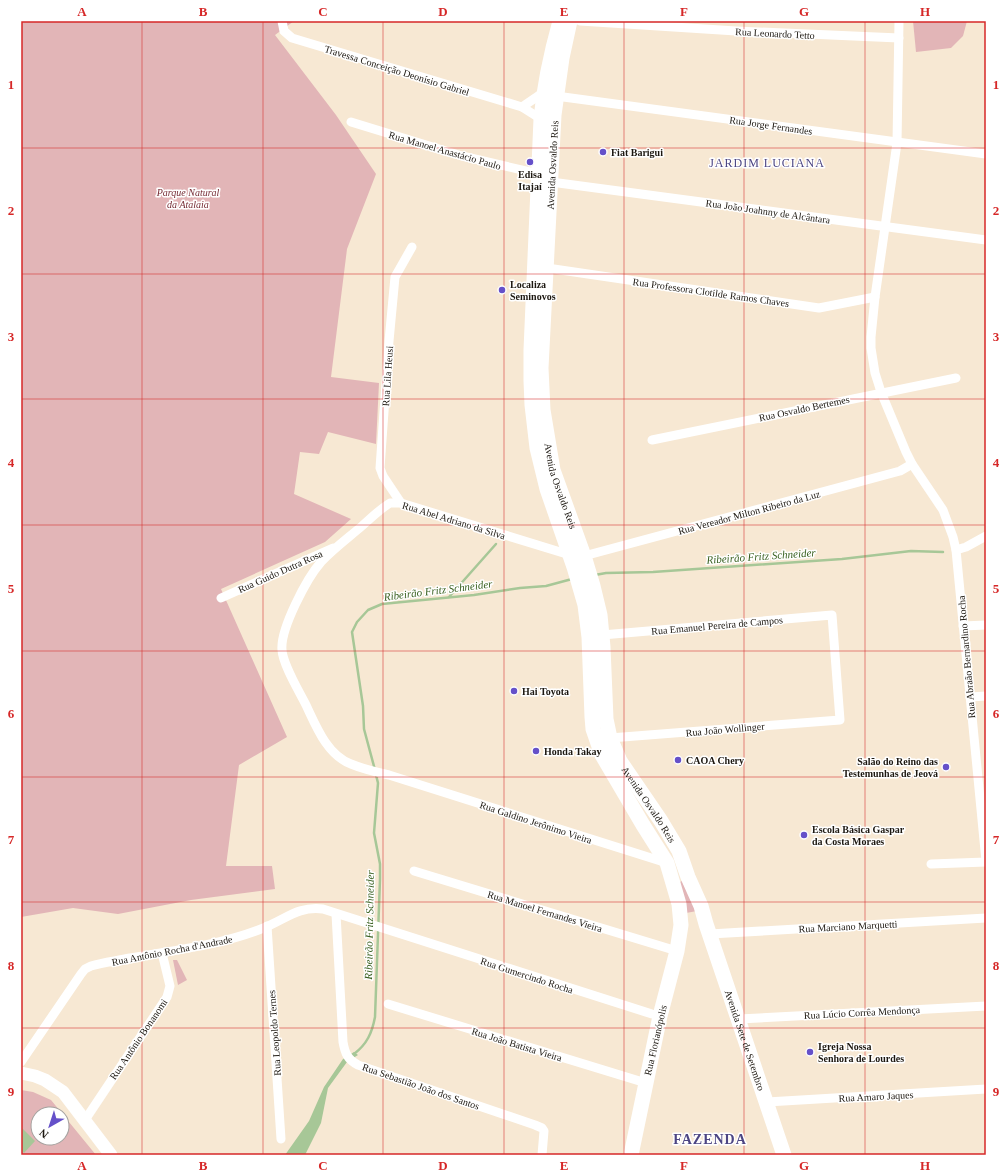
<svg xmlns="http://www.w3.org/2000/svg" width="1007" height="1176" viewBox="0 0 1007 1176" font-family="'Times New Roman',serif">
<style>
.green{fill:#e2b5b7;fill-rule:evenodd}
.water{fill:#a7c797}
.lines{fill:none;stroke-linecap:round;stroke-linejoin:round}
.stream{stroke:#a7c797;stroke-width:2.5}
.street{stroke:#fff;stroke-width:9}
.secondary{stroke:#fff;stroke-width:13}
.primary{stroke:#fff;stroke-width:15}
.grid{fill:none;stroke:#d62828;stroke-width:1;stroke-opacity:0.55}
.poi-dot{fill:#6550c9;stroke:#fff;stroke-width:1.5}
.labels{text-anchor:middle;stroke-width:3;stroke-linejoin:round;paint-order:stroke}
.street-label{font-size:10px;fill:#1c1710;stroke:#fff}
.poi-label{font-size:10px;font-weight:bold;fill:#1c1710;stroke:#fff;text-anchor:start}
.park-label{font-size:10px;font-style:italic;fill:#772d36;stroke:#fff}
.water-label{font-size:11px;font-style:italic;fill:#365e1d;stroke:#fff}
.quarter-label{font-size:12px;letter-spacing:1px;fill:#4c4583;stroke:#fff}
.district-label{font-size:14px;font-weight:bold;letter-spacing:1px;fill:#4c4583;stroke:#fff}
.neatline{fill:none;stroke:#d62828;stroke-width:1.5}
.grid-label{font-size:13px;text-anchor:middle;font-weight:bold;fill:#d62828}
</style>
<rect width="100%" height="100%" fill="#f7e8d3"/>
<!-- green -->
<g class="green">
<path d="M 21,21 L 294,21 L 275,35 L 336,115 L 376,174 L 347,249 L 331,377 L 379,383 L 376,444 L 328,432 L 319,454 L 300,452 L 294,494 L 351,519 L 325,542 L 221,589 L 287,737 L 239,765 L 226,866 L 272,866 L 275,889 L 191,900 L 118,914 L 73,908 L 21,917 Z"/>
<path d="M 913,21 L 967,21 L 963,36 L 951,48 L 916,52 Z"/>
<path d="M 682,881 L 697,911 L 686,913 L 680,882 Z"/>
<path d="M 173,960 L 177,960 L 187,980 L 178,985 Z"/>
<path d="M 21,1090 L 33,1092 L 51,1100 L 96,1155 L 21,1155 ZM 38,1114 L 62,1114 L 62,1138 L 38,1138 Z"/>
</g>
<!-- water -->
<g class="water">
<path d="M 354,1052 L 358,1055 L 347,1062 L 328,1088 L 321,1123 L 305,1155 L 285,1155 L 309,1121 L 324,1087 L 343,1059 Z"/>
<path d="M 21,1127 L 35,1141 L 24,1153 L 21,1150 Z"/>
</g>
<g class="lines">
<!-- stream -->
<g class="stream">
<path d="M 595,575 L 606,573 L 653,572 L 842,559 L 911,551 L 943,552"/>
<path d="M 449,597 L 496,544"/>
<path d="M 375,770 L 364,729 L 363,706 L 352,632 L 357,622 L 368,610 L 382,604 L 474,595 L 520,588 L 546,586 L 572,579"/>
<path d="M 354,1054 C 367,1044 372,1033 375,1017 L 380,879 L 380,864 L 374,833 L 378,783 L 376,775"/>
</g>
<!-- street -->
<g class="street">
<path d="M 282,21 L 284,31 L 292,38 L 522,107 L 541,119"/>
<path d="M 580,21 L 736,31 L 899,38"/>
<path d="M 899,21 L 897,143 L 875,297 L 871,337 L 871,348 L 875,373 L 881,392 L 906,452 L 912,464 L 943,510 L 953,537 L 956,550 L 986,861"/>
<path d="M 556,96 L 986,154"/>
<path d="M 522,107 L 544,92"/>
<path d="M 351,122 L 462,156 L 539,174"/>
<path d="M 551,182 L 986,240"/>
<path d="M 547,268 L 819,308 L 875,297"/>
<path d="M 652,440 L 956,378"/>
<path d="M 401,503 L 383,476 L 380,468 L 389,341 L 395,277 L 412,247"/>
<path d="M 956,550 L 966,547 L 986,536"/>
<path d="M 570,555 L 401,503 L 390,503 C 380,509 371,518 362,526 C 348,538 333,549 321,562 C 307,578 280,629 282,650 C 283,665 299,691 306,705 C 316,726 327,755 351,764 C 363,769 376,772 389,775 L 667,863"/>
<path d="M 584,556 L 900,471 L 912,464"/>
<path d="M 221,598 L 333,548"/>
<path d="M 963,626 L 986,625"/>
<path d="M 602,635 L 832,615 L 840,720 L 610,738"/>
<path d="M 970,697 L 986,696"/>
<path d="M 931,864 L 986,862"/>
<path d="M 414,871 L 677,951"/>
<path d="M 336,914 L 343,1042 C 345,1053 347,1059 358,1065 L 535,1125 L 542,1128 L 544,1131 L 542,1155"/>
<path d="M 267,926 L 281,1139"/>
<path d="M 710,934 L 986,918"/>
<path d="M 388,1004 L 646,1083"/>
<path d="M 739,1019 L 986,1006"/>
<path d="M 21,1062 L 81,974 L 85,969 L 91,966 C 104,962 117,961 130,958 C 175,950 223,945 266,927 C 287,918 299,906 323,909 L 652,1014 L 660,1016"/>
<path d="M 767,1102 L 986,1089"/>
<path d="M 85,1120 L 167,997 L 170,986 L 162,953"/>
</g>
<!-- secondary -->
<path class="secondary" d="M 21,1073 L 35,1076 L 45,1080 L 63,1092 L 111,1155"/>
<!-- primary -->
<g class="primary">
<path d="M 560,21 C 551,53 544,86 541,119 L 531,350 L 531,381 L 532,405 L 537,448 L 547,489 L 574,567 L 585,605 L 589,637 L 592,717 L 593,729 L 602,755 L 643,825 L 667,863 L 679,904 L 681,925 L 677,951 L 660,1016 L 631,1155"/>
<path id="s1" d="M 570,21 L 562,58 L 554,115 L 541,368 L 543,410 L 553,470 L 584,556 L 593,586 L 600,615 L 603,647 L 606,719 L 610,738 L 620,761 L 661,821 L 679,851 L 688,877 L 701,906 L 706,924 L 784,1155"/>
</g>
</g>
<!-- grid -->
<path class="grid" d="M 142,21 L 142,1155M 263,21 L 263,1155M 383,21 L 383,1155M 504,21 L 504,1155M 624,21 L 624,1155M 744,21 L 744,1155M 865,21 L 865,1155M 21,148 L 986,148M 21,274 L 986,274M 21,399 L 986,399M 21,525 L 986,525M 21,651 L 986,651M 21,777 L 986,777M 21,902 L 986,902M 21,1028 L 986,1028"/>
<!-- markers -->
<g class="poi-dot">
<circle cx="603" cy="152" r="4"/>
<circle cx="530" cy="162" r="4"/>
<circle cx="502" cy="290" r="4"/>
<circle cx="514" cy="691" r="4"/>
<circle cx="536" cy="751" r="4"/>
<circle cx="678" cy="760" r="4"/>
<circle cx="946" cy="767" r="4"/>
<circle cx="804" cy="835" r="4"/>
<circle cx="810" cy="1052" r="4"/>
</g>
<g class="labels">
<!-- street labels -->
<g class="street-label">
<text transform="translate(775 33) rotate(3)" y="4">Rua Leonardo Tetto</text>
<text transform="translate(397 70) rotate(17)" y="4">Travessa Conceição Deonísio Gabriel</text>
<text transform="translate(771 125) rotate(8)" y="4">Rua Jorge Fernandes</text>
<text transform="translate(445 150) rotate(16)" y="4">Rua Manoel Anastácio Paulo</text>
<text transform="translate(552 165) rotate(-87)" y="4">Avenida Osvaldo Reis</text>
<text transform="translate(768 211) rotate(8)" y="4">Rua João Joahnny de Alcântara</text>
<text transform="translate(711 292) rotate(8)" y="4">Rua Professora Clotilde Ramos Chaves</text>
<text transform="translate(387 376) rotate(-86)" y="4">Rua Lila Heusi</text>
<text transform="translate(804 408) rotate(-12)" y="4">Rua Osvaldo Bertemes</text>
<text dy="4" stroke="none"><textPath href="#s1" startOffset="469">Avenida Osvaldo Reis</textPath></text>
<text transform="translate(749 512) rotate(-15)" y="4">Rua Vereador Milton Ribeiro da Luz</text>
<text transform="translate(454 520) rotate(17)" y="4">Rua Abel Adriano da Silva</text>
<text transform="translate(280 571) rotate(-24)" y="4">Rua Guido Dutra Rosa</text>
<text transform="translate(717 625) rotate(-5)" y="4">Rua Emanuel Pereira de Campos</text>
<text transform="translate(966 657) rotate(-95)" y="4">Rua Abraão Bernardino Rocha</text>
<text transform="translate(725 729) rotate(-5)" y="4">Rua João Wollinger</text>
<text dy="4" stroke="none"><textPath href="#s1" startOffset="805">Avenida Osvaldo Reis</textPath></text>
<text transform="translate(536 822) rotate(18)" y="4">Rua Galdino Jerônimo Vieira</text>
<text transform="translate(545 911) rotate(17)" y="4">Rua Manoel Fernandes Vieira</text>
<text transform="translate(848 926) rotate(-3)" y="4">Rua Marciano Marquetti</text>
<text transform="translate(172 950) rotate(-11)" y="4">Rua Antônio Rocha d'Andrade</text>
<text transform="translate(527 975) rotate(18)" y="4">Rua Gumercindo Rocha</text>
<text transform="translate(862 1012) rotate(-3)" y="4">Rua Lúcio Corrêa Mendonça</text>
<text transform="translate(274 1033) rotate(-94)" y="4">Rua Leopoldo Ternes</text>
<text transform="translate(138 1039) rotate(-56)" y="4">Rua Antônio Bonanomi</text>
<text transform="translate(655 1040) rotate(-77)" y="4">Rua Florianópolis</text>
<text dy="4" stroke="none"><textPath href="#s1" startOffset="1061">Avenida Sete de Setembro</textPath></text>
<text transform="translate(517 1044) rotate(17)" y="4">Rua João Batista Vieira</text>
<text transform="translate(421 1086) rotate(19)" y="4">Rua Sebastião João dos Santos</text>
<text transform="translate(876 1096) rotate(-3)" y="4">Rua Amaro Jaques</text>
</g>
<!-- poi labels -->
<g class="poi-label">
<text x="611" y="156">Fiat Barigui</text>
<text x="530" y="178" text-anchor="middle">Edisa<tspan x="530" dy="12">Itajaí</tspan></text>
<text x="510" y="288">Localiza<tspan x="510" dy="12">Seminovos</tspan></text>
<text x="522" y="695">Hai Toyota</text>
<text x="544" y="755">Honda Takay</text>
<text x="686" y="764">CAOA Chery</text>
<text x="938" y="765" text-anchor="end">Salão do Reino das<tspan x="938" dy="12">Testemunhas de Jeová</tspan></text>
<text x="812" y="833">Escola Básica Gaspar<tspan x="812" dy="12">da Costa Moraes</tspan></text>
<text x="818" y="1050">Igreja Nossa<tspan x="818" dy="12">Senhora de Lourdes</tspan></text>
</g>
<!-- park labels -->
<g class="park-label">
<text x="188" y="196">Parque Natural<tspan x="188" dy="12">da Atalaia</tspan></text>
</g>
<!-- water labels -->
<g class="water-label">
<text transform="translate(761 556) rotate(-4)" y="4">Ribeirão Fritz Schneider</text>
<text transform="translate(438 590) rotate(-7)" y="4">Ribeirão Fritz Schneider</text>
<text transform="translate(369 925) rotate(-89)" y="4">Ribeirão Fritz Schneider</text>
</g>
<!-- quarter labels -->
<g class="quarter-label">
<text x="767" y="167">JARDIM LUCIANA</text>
</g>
<!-- district labels -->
<g class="district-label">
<text x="710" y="1144">FAZENDA</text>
</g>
</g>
<!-- border -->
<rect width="1007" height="1176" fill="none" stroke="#ffffff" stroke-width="44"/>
<!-- north arrow -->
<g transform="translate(50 1126) rotate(219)"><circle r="19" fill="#ffffff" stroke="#a4a29f"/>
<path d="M0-3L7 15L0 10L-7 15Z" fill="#6550c9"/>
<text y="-6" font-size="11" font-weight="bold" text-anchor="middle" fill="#1c1710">N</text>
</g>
<rect x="22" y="22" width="963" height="1132" class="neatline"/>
<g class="grid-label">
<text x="82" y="16">A</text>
<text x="203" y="16">B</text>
<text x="323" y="16">C</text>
<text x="443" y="16">D</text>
<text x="564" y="16">E</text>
<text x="684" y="16">F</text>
<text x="804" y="16">G</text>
<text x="925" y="16">H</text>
<text x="11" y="89">1</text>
<text x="996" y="89">1</text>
<text x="11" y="215">2</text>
<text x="996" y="215">2</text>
<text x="11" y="341">3</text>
<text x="996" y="341">3</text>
<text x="11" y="467">4</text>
<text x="996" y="467">4</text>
<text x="11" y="593">5</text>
<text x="996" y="593">5</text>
<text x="11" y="718">6</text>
<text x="996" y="718">6</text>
<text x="11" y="844">7</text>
<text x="996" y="844">7</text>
<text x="11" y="970">8</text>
<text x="996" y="970">8</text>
<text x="11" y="1096">9</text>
<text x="996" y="1096">9</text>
<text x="82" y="1170">A</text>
<text x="203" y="1170">B</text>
<text x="323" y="1170">C</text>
<text x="443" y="1170">D</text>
<text x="564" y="1170">E</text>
<text x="684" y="1170">F</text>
<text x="804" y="1170">G</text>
<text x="925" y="1170">H</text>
</g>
</svg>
